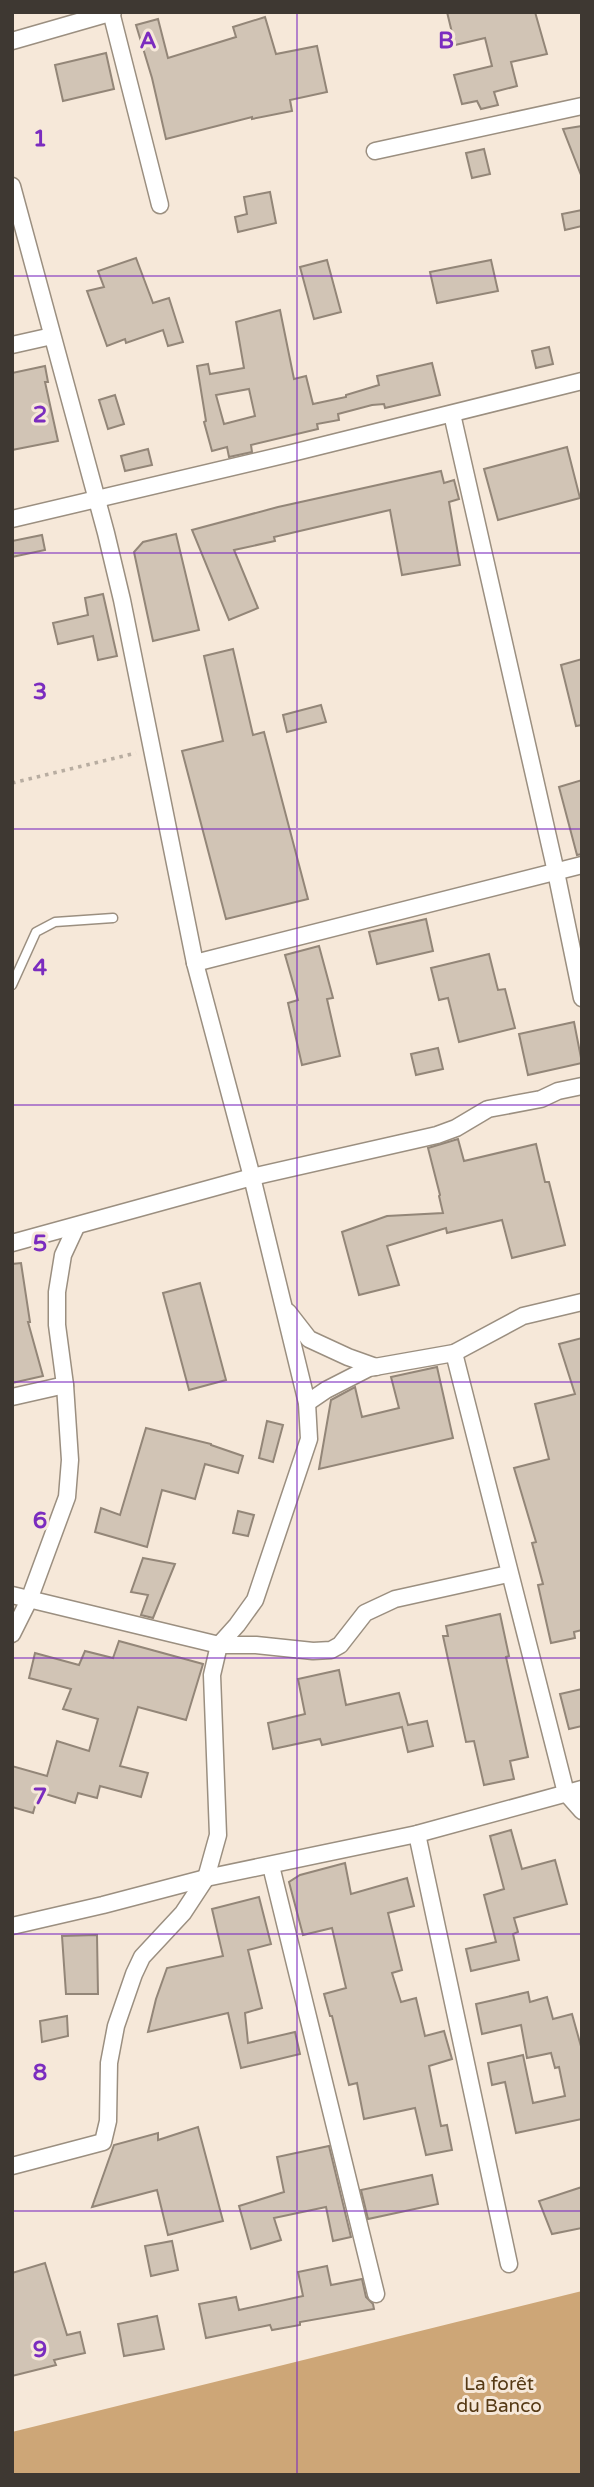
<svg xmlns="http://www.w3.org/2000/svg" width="594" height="2487" viewBox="0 0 594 2487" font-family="'Varela Round',sans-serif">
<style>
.forest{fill:#cda677}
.building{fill:#d1c4b5;stroke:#938678;stroke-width:2;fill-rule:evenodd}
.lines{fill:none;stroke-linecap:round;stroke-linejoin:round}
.lane-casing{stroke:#9b8f80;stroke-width:11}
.street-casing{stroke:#9b8f80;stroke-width:19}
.path{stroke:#b8ada1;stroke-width:3.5;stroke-dasharray:3.5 5;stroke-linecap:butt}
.lane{stroke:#fff;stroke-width:8}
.street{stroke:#fff;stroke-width:16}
.grid{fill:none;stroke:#7b2cbf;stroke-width:2;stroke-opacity:0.55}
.labels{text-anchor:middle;stroke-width:6;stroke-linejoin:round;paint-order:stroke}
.park-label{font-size:19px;fill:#563a15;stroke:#f6e8d9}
.grid-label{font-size:23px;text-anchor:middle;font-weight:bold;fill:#7b2cbf;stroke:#f6e8d9;stroke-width:6;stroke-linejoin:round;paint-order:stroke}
</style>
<rect width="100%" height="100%" fill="#f6e8d9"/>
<!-- forest -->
<path class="forest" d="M 582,2291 L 582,2475 L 12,2475 L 12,2432 Z"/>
<!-- building -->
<g class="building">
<path d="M 447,12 L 535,12 L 547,54 L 511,62 L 517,86 L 494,92 L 498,105 L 481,109 L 477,101 L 462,104 L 454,75 L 492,66 L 485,38 L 455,45 Z"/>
<path d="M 265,17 L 276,54 L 317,46 L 327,92 L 290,100 L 292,111 L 252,119 L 252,117 L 166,139 L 152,78 L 136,25 L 158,19 L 168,58 L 236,37 L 233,27 Z"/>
<path d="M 106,53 L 114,89 L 63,101 L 55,65 Z"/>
<path d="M 582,126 L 582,174 L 581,175 L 563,129 Z"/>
<path d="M 484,149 L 490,174 L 472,178 L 466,153 Z"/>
<path d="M 270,192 L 276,223 L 238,232 L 235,217 L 247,214 L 244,197 Z"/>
<path d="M 582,210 L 582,226 L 565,230 L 562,214 Z"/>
<path d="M 136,258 L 153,303 L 169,298 L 183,342 L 168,346 L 163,330 L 126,343 L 125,339 L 107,346 L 87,291 L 104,287 L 98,271 Z"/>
<path d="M 327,260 L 341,312 L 314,319 L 300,267 Z"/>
<path d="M 491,260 L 498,291 L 437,303 L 430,272 Z"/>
<path d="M 280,310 L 294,379 L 306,376 L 313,404 L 346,397 L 346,395 L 379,385 L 377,376 L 432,363 L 440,395 L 385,408 L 384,404 L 372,405 L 338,414 L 339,420 L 317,424 L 318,429 L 251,445 L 252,452 L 229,457 L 227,447 L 212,451 L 204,422 L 206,421 L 197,366 L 208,364 L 210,374 L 244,368 L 236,322 ZM 249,389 L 255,416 L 224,424 L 216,395 Z"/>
<path d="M 549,347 L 553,364 L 536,368 L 532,351 Z"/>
<path d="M 45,366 L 48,382 L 45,382 L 58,441 L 12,450 L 12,373 Z"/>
<path d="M 115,395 L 124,424 L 108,429 L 99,400 Z"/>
<path d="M 567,447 L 580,498 L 498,520 L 484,469 Z"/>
<path d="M 148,449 L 152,465 L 125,471 L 121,456 Z"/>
<path d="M 441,471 L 444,483 L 454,480 L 459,499 L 449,502 L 460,565 L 402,575 L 390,510 L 274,537 L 275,541 L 234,550 L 258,608 L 229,620 L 192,530 L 278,507 Z"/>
<path d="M 176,534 L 199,630 L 153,641 L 134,552 L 143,542 Z"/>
<path d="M 42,535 L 45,550 L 12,557 L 12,541 Z"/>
<path d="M 103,594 L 117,656 L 98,660 L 93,636 L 58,644 L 53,623 L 88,615 L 85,598 Z"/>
<path d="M 233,649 L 253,735 L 264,732 L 308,899 L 226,919 L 182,751 L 223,741 L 204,656 Z"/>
<path d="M 582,659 L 582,725 L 576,726 L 561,665 Z"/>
<path d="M 321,705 L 326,722 L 287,732 L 283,715 Z"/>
<path d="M 582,780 L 582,854 L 577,855 L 559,787 Z"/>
<path d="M 426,919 L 433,951 L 377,964 L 369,932 Z"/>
<path d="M 319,946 L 333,998 L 327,999 L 340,1056 L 302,1065 L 288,1003 L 298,1000 L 285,955 Z"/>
<path d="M 489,954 L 498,990 L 505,989 L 515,1028 L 459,1042 L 448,998 L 439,1000 L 431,968 Z"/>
<path d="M 574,1022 L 582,1063 L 528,1075 L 519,1034 Z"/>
<path d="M 438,1048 L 443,1069 L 416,1075 L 411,1054 Z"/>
<path d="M 458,1139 L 464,1161 L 536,1144 L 545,1182 L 549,1182 L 565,1245 L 512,1258 L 502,1220 L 447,1233 L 446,1228 L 387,1246 L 399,1285 L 359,1295 L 342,1232 L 387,1216 L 443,1213 L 439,1196 L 440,1195 L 428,1148 Z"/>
<path d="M 21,1263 L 30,1322 L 28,1322 L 43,1376 L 12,1383 L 12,1264 Z"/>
<path d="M 200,1283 L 226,1380 L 189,1390 L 163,1293 Z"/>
<path d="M 582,1338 L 582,1630 L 574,1632 L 575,1638 L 551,1643 L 538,1585 L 543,1584 L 532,1543 L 536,1542 L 514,1468 L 549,1459 L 535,1404 L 575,1394 L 559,1344 Z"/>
<path d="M 437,1367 L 453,1438 L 319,1469 L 331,1400 L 355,1387 L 362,1417 L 399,1408 L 391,1377 Z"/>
<path d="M 267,1421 L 283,1425 L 273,1462 L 259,1458 Z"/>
<path d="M 146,1428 L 211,1444 L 211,1445 L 243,1456 L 238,1473 L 205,1464 L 195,1499 L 162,1490 L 147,1547 L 95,1532 L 101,1508 L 120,1515 Z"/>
<path d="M 238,1511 L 254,1515 L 248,1536 L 233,1533 Z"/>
<path d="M 143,1558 L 175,1564 L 153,1618 L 141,1615 L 148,1595 L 131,1592 Z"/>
<path d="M 500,1614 L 509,1656 L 506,1657 L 528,1757 L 510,1761 L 514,1779 L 484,1785 L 474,1741 L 466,1742 L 443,1636 L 448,1636 L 446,1626 Z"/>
<path d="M 119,1641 L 203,1664 L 186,1720 L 138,1707 L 120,1766 L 148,1773 L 141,1797 L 100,1786 L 97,1798 L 78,1793 L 75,1803 L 39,1792 L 33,1813 L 12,1807 L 12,1766 L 47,1776 L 57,1741 L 89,1751 L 98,1719 L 63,1709 L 71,1689 L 29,1678 L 35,1653 L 79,1665 L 85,1651 L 113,1658 Z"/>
<path d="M 339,1670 L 346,1705 L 399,1693 L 408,1725 L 427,1721 L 433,1746 L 408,1752 L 402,1727 L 322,1745 L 320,1739 L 273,1749 L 268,1723 L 305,1714 L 298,1679 Z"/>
<path d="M 582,1689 L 582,1726 L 569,1729 L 560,1694 Z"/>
<path d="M 511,1830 L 522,1869 L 555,1860 L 567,1904 L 514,1918 L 518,1932 L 513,1934 L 519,1960 L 471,1971 L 466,1949 L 496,1942 L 484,1895 L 504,1889 L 490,1836 Z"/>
<path d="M 345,1863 L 351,1894 L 407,1878 L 414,1906 L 388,1913 L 402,1970 L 392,1973 L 401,2002 L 416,1998 L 425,2036 L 444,2031 L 452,2059 L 429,2066 L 441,2126 L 447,2125 L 452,2150 L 426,2155 L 415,2108 L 364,2119 L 357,2083 L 349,2085 L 332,2016 L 330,2016 L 324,1994 L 346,1988 L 332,1928 L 303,1935 L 289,1882 L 300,1875 Z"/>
<path d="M 259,1897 L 271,1944 L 248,1950 L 262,2008 L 245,2013 L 248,2043 L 295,2032 L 300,2054 L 241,2068 L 228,2013 L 148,2032 L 156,1999 L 167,1968 L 223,1956 L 212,1909 Z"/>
<path d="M 97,1935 L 98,1994 L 66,1994 L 62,1936 Z"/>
<path d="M 528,1992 L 530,2002 L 547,1997 L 553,2019 L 572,2014 L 582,2050 L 582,2119 L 516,2133 L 505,2082 L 492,2085 L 488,2063 L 523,2055 L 533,2103 L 565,2096 L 559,2067 L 555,2068 L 551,2053 L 527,2058 L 521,2025 L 482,2034 L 476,2004 Z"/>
<path d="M 67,2016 L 68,2036 L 42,2042 L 40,2021 Z"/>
<path d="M 198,2127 L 223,2221 L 168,2235 L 157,2190 L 92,2207 L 114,2145 L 158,2133 L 158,2140 Z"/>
<path d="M 329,2146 L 351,2237 L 333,2241 L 326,2207 L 274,2218 L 281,2240 L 251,2249 L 239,2206 L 284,2192 L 277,2157 Z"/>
<path d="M 432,2175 L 438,2204 L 368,2219 L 361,2190 Z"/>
<path d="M 582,2187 L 582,2228 L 552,2234 L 539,2201 Z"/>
<path d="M 172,2241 L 178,2270 L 151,2276 L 145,2246 Z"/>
<path d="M 45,2263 L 67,2335 L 80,2332 L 85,2353 L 54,2360 L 56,2365 L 12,2376 L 12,2273 Z"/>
<path d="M 327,2266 L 331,2285 L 362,2279 L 366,2297 L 373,2304 L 374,2309 L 300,2322 L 300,2325 L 272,2330 L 270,2325 L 206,2338 L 199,2304 L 236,2297 L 239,2310 L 303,2296 L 298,2272 Z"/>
<path d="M 157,2316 L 164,2349 L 124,2356 L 118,2324 Z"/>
</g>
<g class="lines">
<defs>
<path id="lane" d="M 12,985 L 36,932 L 55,922 L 113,918"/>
<g id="street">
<path d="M 111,12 L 160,205"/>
<path d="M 12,41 L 113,12"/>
<path d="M 375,151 L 582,106"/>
<path d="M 12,186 L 106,533 L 122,600 L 195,963 L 252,1177 L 307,1403 L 309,1439 L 255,1600 L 237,1625 L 219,1645 L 212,1675 L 218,1835 L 206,1878 L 183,1913 L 142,1957 L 134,1974 L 116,2026 L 109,2063 L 108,2121 L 103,2142 L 12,2166"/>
<path d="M 12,345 L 52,336"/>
<path d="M 452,414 L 556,872 L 582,998"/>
<path d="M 12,519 L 292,453 L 582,381"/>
<path d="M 195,963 L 582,865"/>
<path d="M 12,1243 L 252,1177 L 437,1135 L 456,1128 L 488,1109 L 541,1099 L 558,1091 L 582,1086"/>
<path d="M 288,1312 L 309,1339 L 348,1357 L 376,1367"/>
<path d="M 454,1353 L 566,1793 L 582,1811"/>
<path d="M 12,1397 L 65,1385"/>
<path d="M 307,1403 L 326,1390 L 369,1368 L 454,1353 L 523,1316 L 582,1302"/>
<path d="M 12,1595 L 219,1645 L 256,1645 L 313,1651 L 331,1650 L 340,1645 L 365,1613 L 395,1599 L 508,1574"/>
<path d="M 12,1634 L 29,1600 L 67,1497 L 70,1460 L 65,1385 L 57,1325 L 57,1292 L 63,1255 L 76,1227"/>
<path d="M 417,1834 L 509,2264"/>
<path d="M 271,1866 L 376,2294"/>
<path d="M 12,1926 L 103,1905 L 206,1878 L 417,1834 L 582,1789"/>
</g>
</defs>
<!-- lane casing -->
<use href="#lane" class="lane-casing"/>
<!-- street casing -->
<use href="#street" class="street-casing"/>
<!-- path -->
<path class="path" d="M 12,783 L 136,753"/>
<!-- lane -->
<use href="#lane" class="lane"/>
<!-- street -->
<use href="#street" class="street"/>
</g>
<!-- grid -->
<path class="grid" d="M 297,12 L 297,2475M 12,276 L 582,276M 12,553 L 582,553M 12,829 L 582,829M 12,1105 L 582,1105M 12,1382 L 582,1382M 12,1658 L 582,1658M 12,1934 L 582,1934M 12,2211 L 582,2211"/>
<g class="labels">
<!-- park labels -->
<g class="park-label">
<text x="499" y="2390">La forêt<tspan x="499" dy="22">du Banco</tspan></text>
</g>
</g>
<g class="grid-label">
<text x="148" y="48">A</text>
<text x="446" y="48">B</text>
<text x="40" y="146">1</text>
<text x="40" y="422">2</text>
<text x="40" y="699">3</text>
<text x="40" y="975">4</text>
<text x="40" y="1251">5</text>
<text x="40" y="1528">6</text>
<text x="40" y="1804">7</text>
<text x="40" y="2080">8</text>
<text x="40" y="2357">9</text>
</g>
<!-- border -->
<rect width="594" height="2487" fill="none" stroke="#3e3832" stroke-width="28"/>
</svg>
